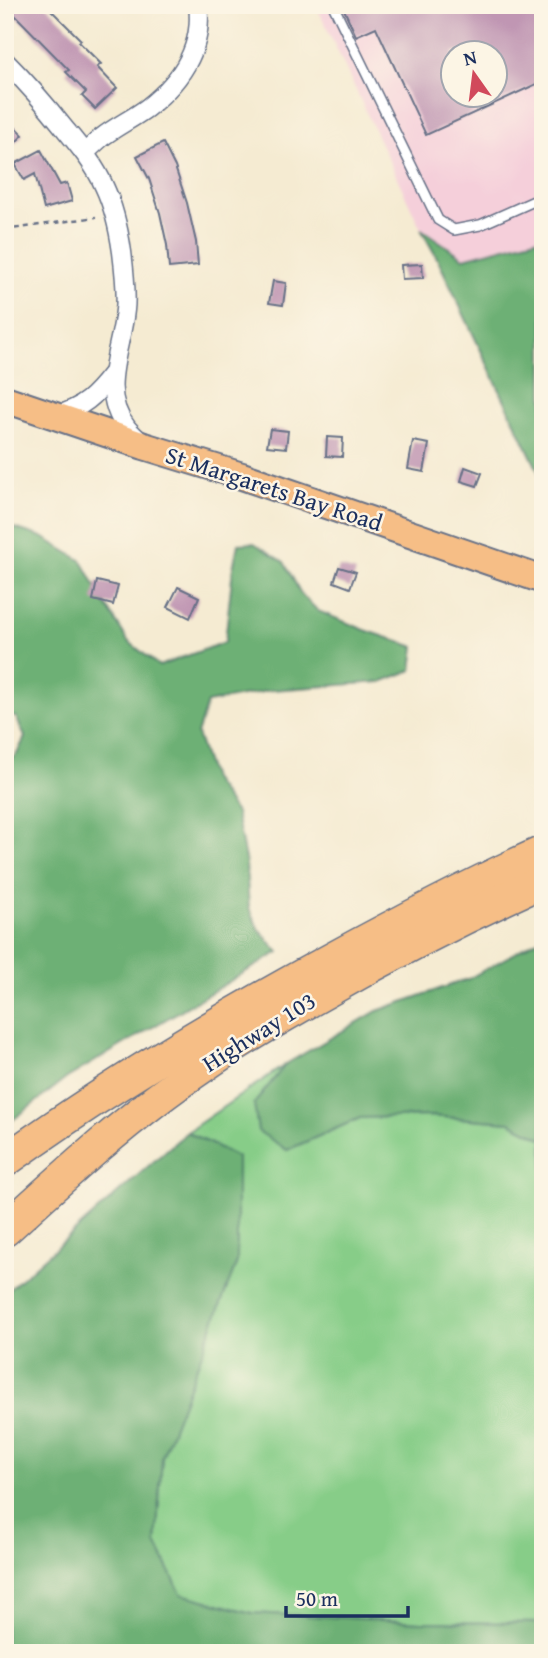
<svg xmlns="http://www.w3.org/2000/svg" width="548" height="1658" viewBox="0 0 548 1658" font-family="'Gentium Book Plus',serif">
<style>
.built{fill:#f5cfda;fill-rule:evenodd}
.green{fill:#87cd88;stroke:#517e73;stroke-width:2}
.forest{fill:#6db074;stroke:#447069;stroke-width:2}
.building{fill:#c096b3;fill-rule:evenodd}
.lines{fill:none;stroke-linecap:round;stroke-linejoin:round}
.service-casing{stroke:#677187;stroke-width:12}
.minor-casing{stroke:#677187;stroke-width:21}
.primary-casing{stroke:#677187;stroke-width:30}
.motorway-casing{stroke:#677187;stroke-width:35}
.path{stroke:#677187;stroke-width:2.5;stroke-dasharray:5 5;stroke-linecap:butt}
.service{stroke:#fff;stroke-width:9}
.minor{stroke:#fff;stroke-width:18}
.primary{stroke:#f6be86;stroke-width:26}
.motorway{stroke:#f6be86;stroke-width:32}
.labels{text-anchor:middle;stroke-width:5;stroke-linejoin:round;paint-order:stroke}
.street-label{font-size:24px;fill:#1b2f5e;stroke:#fcf5e5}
</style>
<rect width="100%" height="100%" fill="#fcf5e5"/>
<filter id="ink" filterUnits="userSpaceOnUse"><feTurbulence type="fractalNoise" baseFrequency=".0143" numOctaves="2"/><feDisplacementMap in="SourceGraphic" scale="14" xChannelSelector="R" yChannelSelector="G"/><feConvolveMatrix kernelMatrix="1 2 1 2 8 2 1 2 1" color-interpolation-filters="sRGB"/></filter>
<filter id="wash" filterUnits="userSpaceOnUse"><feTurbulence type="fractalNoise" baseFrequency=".00686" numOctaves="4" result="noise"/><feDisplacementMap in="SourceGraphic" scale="28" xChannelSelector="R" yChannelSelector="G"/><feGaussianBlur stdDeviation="1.57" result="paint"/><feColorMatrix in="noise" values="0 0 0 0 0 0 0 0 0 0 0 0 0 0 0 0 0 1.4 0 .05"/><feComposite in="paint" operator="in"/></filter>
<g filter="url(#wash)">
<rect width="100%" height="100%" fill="#f5ebd2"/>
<!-- built -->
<path class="built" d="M 316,5 L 543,5 L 543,237 L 464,258 L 421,229 ZM 454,52 L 496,52 L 496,94 L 454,94 Z"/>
<!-- green -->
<path class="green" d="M 286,1064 L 254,1104 L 287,1150 L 360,1118 L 430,1116 L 510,1122 L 543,1139 L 543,1623 L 421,1622 L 252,1613 L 181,1594 L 156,1543 L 162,1457 L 237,1261 L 237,1157 L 187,1132 Z"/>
<!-- forest -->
<g class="forest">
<path d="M 421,229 L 464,258 L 543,237 L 543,481 L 437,258 Z"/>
<path d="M 5,525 L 42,537 L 82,561 L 104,602 L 128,641 L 159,666 L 225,642 L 233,568 L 238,544 L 254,543 L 284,562 L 301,594 L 318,611 L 365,630 L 415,647 L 412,670 L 381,682 L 272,690 L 207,703 L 197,734 L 212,779 L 236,813 L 246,864 L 249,908 L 259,930 L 279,952 L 67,1078 L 5,1126 L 5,764 L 17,754 L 25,737 L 16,717 L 5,716 Z"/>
<path d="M 543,937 L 543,1139 L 510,1122 L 430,1116 L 360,1118 L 287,1150 L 258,1131 L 254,1104 L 286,1064 L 377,1011 L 468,979 Z"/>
<path d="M 187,1132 L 237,1157 L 237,1262 L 162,1457 L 156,1543 L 181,1594 L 252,1613 L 421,1622 L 543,1623 L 543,1653 L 5,1653 L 5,1293 Z"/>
</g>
<g id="blocks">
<!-- building -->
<g class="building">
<path d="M 5,5 L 46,5 L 81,40 L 79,42 L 101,64 L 97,67 L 117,88 L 95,109 L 82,96 L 86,92 L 66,72 L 69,70 Z"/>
<path d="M 342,5 L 537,5 L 543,17 L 543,81 L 426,135 L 376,27 L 356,36 ZM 453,52 L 495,52 L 495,94 L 453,94 Z"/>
<path d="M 5,117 L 23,135 L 5,153 Z"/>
<path d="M 163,143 L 175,167 L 187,203 L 196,242 L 198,265 L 169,268 L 167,245 L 160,213 L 149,179 L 137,156 Z"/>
<path d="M 41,150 L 60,185 L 67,183 L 72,201 L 44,209 L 35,174 L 24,180 L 15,164 Z"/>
<path d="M 422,264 L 423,278 L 402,279 L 401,265 Z"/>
<path d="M 273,281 L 286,283 L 283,305 L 269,303 Z"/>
<path d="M 270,429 L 288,431 L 286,448 L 267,446 Z"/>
<path d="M 327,437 L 343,438 L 342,457 L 326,456 Z"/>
<path d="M 413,441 L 429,444 L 424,472 L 408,469 Z"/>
<path d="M 465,467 L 482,473 L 477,486 L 461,481 Z"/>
<path d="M 339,567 L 356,572 L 350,588 L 334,582 Z"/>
<path d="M 97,581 L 118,586 L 113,605 L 93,600 Z"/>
<path d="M 178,587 L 199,597 L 190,618 L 168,607 Z"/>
</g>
</g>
</g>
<g filter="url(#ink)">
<use href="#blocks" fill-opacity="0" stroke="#677187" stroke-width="2"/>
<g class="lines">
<defs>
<path id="service" d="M 333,5 L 438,220 L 454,230 L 480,225 L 543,197"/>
<g id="minor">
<path d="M 5,61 C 27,83 46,105 65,129 C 79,146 95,165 104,186 C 113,205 119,231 122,252 C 124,268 127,295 125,310 C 121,351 98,391 127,428 C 131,433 137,438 142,443"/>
<path d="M 85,153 C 90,148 95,143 101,138 C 115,127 132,119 147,108 C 180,82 204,49 198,5"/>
<path d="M 55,416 C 83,408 95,396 112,374"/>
</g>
<path id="primary" d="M 5,399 L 144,446 L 242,476 L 543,580"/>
<g id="motorway">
<path d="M 5,1161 C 108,1087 218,1021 330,960 C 400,922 470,885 543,852"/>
<path d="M 5,1230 C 68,1172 131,1115 202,1067 C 242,1039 286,1014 329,990 C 399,950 470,914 543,881"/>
</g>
</defs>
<!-- service casing -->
<use href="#service" class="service-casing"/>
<!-- minor casing -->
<use href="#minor" class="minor-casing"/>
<!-- primary casing -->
<use href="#primary" class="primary-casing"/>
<!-- motorway casing -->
<use href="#motorway" class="motorway-casing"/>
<!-- path -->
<path class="path" d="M 5,230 L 96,217"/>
<!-- service -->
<use href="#service" class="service"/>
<!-- minor -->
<use href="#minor" class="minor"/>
<!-- primary -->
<use href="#primary" class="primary"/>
<!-- motorway -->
<use href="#motorway" class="motorway"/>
</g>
</g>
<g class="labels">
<!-- street labels -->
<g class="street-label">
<text transform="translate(274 489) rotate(18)" y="8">St Margarets Bay Road</text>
<text transform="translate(259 1032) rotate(-32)" y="8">Highway 103</text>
</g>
</g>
<!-- margin -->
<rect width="548" height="1658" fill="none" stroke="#fcf5e5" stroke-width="28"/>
<!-- north arrow -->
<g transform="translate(474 74) rotate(346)"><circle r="33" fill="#fcf5e5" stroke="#a2a6af" stroke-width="2"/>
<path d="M0-5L12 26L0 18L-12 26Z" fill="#d1495b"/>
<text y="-10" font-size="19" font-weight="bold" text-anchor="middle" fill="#1b2f5e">N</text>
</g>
<!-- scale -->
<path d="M286 1606v10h122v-10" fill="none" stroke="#1b2f5e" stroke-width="3.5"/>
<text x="296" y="1606" font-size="21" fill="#1b2f5e" stroke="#fcf5e5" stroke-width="5" paint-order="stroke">50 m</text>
</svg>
